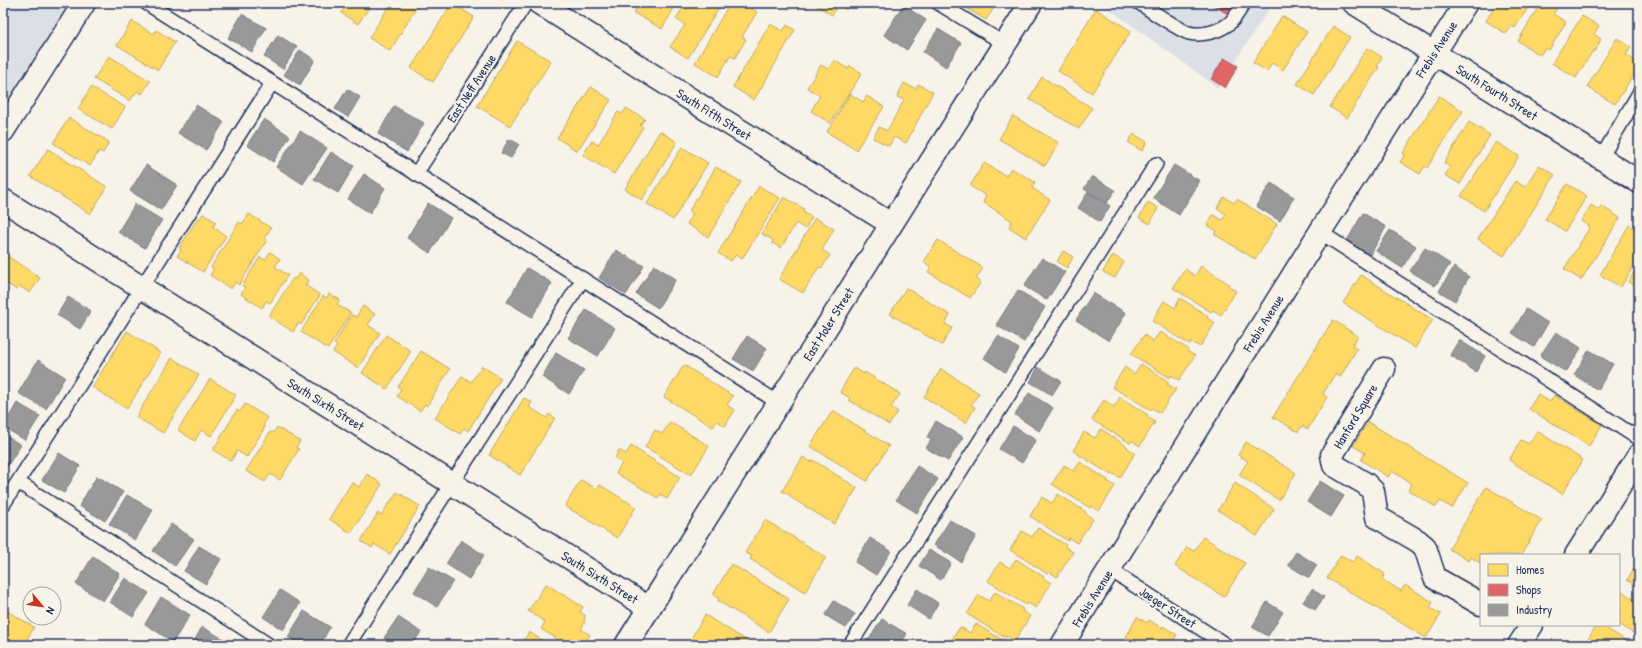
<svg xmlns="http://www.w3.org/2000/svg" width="1642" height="648" viewBox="0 0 1642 648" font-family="'Patrick Hand',sans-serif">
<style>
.built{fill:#dce0e6}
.homes{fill:#ffd966;stroke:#bba664}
.shops{fill:#e06666;stroke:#a55664}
.industry{fill:#999;stroke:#737987}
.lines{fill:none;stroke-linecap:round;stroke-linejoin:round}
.lane-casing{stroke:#1b2f5e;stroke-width:16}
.street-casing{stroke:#1b2f5e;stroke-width:25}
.lane{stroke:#f7f3e8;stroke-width:13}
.street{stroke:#f7f3e8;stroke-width:22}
.labels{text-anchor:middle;stroke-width:4;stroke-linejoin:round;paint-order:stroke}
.street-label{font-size:13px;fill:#1b2f5e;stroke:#f7f3e8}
</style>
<rect width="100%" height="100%" fill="#f7f3e8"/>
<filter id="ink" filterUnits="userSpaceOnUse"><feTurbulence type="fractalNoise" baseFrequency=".025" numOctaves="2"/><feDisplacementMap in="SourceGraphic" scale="8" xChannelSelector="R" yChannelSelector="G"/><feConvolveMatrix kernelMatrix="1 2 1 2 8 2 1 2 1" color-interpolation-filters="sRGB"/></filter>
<g filter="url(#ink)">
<!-- built -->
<g class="built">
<path d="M 3,3 L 94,3 L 3,145 Z"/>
<path d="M 1101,3 L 1273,3 L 1218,88 Z"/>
</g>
<!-- homes -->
<g class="homes">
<path d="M 347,3 L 372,3 L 358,24 L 341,13 Z"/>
<path d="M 391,3 L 419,3 L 390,51 L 369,38 Z"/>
<path d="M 452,3 L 474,17 L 433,82 L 411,68 Z"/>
<path d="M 640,3 L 677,3 L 662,29 L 634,13 Z"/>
<path d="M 686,3 L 722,3 L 688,58 L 670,47 L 685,25 L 676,19 Z"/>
<path d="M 730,3 L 743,3 L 757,12 L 742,37 L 746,39 L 735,58 L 730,56 L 718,77 L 695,63 Z"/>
<path d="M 818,3 L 850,3 L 846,10 L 838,5 L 832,15 L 816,5 Z"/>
<path d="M 958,3 L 997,3 L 986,20 Z"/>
<path d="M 1497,3 L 1531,3 L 1515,28 L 1512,26 L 1506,34 L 1486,21 Z"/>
<path d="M 1541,3 L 1561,3 L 1553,14 L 1566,22 L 1549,50 L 1545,48 L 1540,55 L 1518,41 Z"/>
<path d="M 1096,9 L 1131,31 L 1092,93 L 1058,71 Z"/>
<path d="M 1282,16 L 1307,32 L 1283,70 L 1272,63 L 1267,71 L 1253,63 Z"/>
<path d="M 1582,16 L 1599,26 L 1594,34 L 1601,39 L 1596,50 L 1592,52 L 1576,78 L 1552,63 Z"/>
<path d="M 132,21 L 154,34 L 156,30 L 175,42 L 158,70 L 117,45 Z"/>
<path d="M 770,24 L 783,31 L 787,25 L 795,30 L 754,100 L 733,87 Z"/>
<path d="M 1333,26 L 1350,37 L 1314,95 L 1297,84 Z"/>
<path d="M 1617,38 L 1631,47 L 1626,55 L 1639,63 L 1639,66 L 1615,104 L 1587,87 Z"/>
<path d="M 517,41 L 551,61 L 510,126 L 477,106 Z"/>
<path d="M 1367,48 L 1382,57 L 1377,66 L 1379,67 L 1347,118 L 1330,107 Z"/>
<path d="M 109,56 L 150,81 L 142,94 L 137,91 L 130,101 L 94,79 Z"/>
<path d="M 834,60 L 848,69 L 850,66 L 862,73 L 830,123 L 811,111 L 820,96 L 807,88 L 821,65 L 828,69 Z"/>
<path d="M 1042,77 L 1092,108 L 1079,129 L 1029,99 Z"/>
<path d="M 904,83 L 916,89 L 918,84 L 933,92 L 906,143 L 894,137 L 889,146 L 873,138 L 879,127 L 887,131 L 904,100 L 897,97 Z"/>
<path d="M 91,87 L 125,107 L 112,129 L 78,109 Z"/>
<path d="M 591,87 L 611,100 L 577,151 L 557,138 Z"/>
<path d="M 850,94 L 863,102 L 867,96 L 884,107 L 856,150 L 827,132 Z"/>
<path d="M 1439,96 L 1463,111 L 1427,168 L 1425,166 L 1420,174 L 1400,162 L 1405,154 L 1403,153 Z"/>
<path d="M 626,108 L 645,119 L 640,125 L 643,127 L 614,174 L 583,155 L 592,141 L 598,145 L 618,112 L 622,114 Z"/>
<path d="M 1013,116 L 1059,143 L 1045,166 L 999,139 Z"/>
<path d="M 69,118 L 109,142 L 103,153 L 99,151 L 90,166 L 53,143 Z"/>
<path d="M 1469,122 L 1490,135 L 1460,184 L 1445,175 L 1450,167 L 1444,163 Z"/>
<path d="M 660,131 L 677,142 L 642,200 L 625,189 Z"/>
<path d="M 1134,134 L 1147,142 L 1142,151 L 1128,142 Z"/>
<path d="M 1496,142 L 1519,156 L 1484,211 L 1461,196 Z"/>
<path d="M 682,147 L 708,163 L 673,220 L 647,204 Z"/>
<path d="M 48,149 L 107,187 L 90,214 L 30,176 Z"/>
<path d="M 984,163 L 1006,176 L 1011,168 L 1035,182 L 1032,188 L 1050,200 L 1026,238 L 1009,227 L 1012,221 L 983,202 L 986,196 L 970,186 Z"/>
<path d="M 1539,165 L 1555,175 L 1504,256 L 1478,239 L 1515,181 L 1525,187 Z"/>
<path d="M 716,167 L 741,182 L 708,237 L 687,224 L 693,214 L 689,211 Z"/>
<path d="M 1567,184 L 1587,196 L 1565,231 L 1545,219 Z"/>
<path d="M 759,186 L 780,198 L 742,259 L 736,255 L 731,261 L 718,253 Z"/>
<path d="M 784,197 L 804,209 L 803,212 L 812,217 L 805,229 L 796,223 L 781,248 L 772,243 L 773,240 L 762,234 Z"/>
<path d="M 1224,197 L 1234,203 L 1237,199 L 1277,224 L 1255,259 L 1214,234 L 1217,231 L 1207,225 L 1213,215 L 1222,220 L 1226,214 L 1217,208 Z"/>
<path d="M 1148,202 L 1158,208 L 1150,224 L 1139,218 Z"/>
<path d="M 1591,205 L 1599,210 L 1601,206 L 1620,218 L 1581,280 L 1564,269 L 1590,227 L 1581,221 Z"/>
<path d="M 203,214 L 216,222 L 213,227 L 226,236 L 203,272 L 177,256 L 181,250 L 179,248 L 198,218 L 199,219 Z"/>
<path d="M 249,214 L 271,228 L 264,238 L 267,240 L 239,285 L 235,282 L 231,289 L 210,275 L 214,269 L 211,267 L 239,222 L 242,224 Z"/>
<path d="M 815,218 L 834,229 L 822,250 L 830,255 L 822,268 L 819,267 L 803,293 L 779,279 Z"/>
<path d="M 1629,225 L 1639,231 L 1639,257 L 1621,287 L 1600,275 Z"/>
<path d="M 938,240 L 983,268 L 976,279 L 981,282 L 970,298 L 928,272 L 931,267 L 924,262 Z"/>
<path d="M 1063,251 L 1073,257 L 1067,268 L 1057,262 Z"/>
<path d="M 270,252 L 280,259 L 275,267 L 288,275 L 270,303 L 266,301 L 262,308 L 241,294 L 245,287 L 242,286 L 260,257 L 265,260 Z"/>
<path d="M 3,253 L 40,278 L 30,293 L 19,286 L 17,290 L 3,281 Z"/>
<path d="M 1113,255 L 1124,262 L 1115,278 L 1103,272 Z"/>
<path d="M 1639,265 L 1639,289 L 1628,282 Z"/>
<path d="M 1201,266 L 1229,284 L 1228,286 L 1236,291 L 1221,315 L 1213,310 L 1211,312 L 1173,288 L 1185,269 L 1195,276 Z"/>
<path d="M 299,273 L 309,280 L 305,285 L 320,295 L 301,325 L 298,323 L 293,332 L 269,316 L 293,278 L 295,279 Z"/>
<path d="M 1361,275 L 1433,320 L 1415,348 L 1343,303 Z"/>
<path d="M 906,288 L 950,315 L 945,324 L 952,328 L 942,345 L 890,314 Z"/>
<path d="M 329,294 L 340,300 L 337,305 L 351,313 L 328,349 L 301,332 L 323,296 L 327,298 Z"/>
<path d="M 1180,298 L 1208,316 L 1207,318 L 1215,323 L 1200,347 L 1192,342 L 1190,345 L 1152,321 L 1164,301 L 1175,308 Z"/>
<path d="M 363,306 L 375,314 L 368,325 L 380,333 L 358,368 L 333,352 L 337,346 L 334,344 L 352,315 L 356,317 Z"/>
<path d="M 1333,320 L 1358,336 L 1352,346 L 1357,349 L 1340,377 L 1335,374 L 1323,394 L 1327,397 L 1308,429 L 1302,426 L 1298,432 L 1273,417 Z"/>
<path d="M 127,331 L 161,353 L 127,409 L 92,387 Z"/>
<path d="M 1160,332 L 1188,349 L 1187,351 L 1195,356 L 1179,380 L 1171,375 L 1170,378 L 1131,354 L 1144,335 L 1153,341 Z"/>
<path d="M 386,335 L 411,351 L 387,389 L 362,373 Z"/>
<path d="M 421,351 L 450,369 L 427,406 L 425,404 L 420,411 L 397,396 L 401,389 L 398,387 Z"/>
<path d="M 172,358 L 199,375 L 163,433 L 136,417 Z"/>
<path d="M 1141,364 L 1169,382 L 1167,384 L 1176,389 L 1160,413 L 1152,408 L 1151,410 L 1112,387 L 1125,367 L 1134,374 Z"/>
<path d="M 684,365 L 733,396 L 727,405 L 735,410 L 725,426 L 717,421 L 713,427 L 664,397 Z"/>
<path d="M 482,366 L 501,378 L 468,431 L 464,428 L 460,434 L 435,418 L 462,376 L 471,382 Z"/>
<path d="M 854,368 L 864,374 L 865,372 L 900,394 L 891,407 L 898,412 L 889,425 L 849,400 L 850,398 L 840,392 Z"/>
<path d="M 941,369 L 979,393 L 971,405 L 975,407 L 966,423 L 924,397 Z"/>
<path d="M 210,379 L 236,395 L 211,436 L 201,430 L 195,441 L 178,430 Z"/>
<path d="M 1538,394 L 1550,402 L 1554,395 L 1602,425 L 1589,446 L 1529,409 Z"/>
<path d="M 1120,397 L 1148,415 L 1147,417 L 1155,422 L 1140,446 L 1132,441 L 1130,443 L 1092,420 L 1104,400 L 1114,407 Z"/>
<path d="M 524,398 L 532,402 L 529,407 L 547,418 L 549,414 L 555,418 L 520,475 L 489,455 Z"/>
<path d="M 245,404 L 268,418 L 263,425 L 265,427 L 247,457 L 237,451 L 231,461 L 213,450 L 237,410 L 240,412 Z"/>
<path d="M 833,410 L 889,446 L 867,481 L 810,446 Z"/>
<path d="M 670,422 L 709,446 L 691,475 L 645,447 L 655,430 L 662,434 Z"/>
<path d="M 1368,422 L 1468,483 L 1452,508 L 1440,501 L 1436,507 L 1408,490 L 1412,484 L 1392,471 L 1388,477 L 1361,460 L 1365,453 L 1353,446 Z"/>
<path d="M 277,427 L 300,441 L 296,448 L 299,449 L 280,480 L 270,474 L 265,482 L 246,471 L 270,432 L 273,433 Z"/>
<path d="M 1101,429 L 1128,447 L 1127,448 L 1135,453 L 1120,478 L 1112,473 L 1111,475 L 1073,451 L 1084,432 L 1095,438 Z"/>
<path d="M 1537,431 L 1583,460 L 1562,494 L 1509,460 L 1521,440 L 1529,444 Z"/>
<path d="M 1246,442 L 1296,473 L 1279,500 L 1239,475 L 1248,461 L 1238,455 Z"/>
<path d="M 631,446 L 680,477 L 667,499 L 660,494 L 658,498 L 616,473 L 622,463 L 615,458 L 619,450 L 626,454 Z"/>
<path d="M 803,457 L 811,462 L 813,460 L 857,488 L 834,524 L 790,497 L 791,496 L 782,491 Z"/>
<path d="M 1080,462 L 1108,480 L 1107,481 L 1115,486 L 1099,511 L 1091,506 L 1090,508 L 1052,484 L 1064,465 L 1074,471 Z"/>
<path d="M 367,474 L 382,484 L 351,533 L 329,519 L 352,482 L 359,487 Z"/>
<path d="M 581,480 L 597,489 L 600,485 L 636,507 L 617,538 L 565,506 Z"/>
<path d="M 1235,483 L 1274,509 L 1257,536 L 1218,510 Z"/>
<path d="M 1486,487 L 1542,520 L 1521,555 L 1481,555 L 1480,563 L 1471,557 L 1469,561 L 1449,549 Z"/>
<path d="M 397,492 L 420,506 L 390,554 L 374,544 L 372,548 L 361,541 L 378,513 L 381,515 Z"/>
<path d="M 1058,494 L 1086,512 L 1085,513 L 1093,519 L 1077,543 L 1069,538 L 1068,541 L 1030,516 L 1042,497 L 1052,503 Z"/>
<path d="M 765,520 L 826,557 L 805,592 L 750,559 L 752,556 L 745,553 Z"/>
<path d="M 1038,528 L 1066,545 L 1065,547 L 1073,552 L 1057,577 L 1050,572 L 1048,574 L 1010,550 L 1022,531 L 1032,537 Z"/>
<path d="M 1203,537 L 1245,563 L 1224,597 L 1175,566 L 1187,547 L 1194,551 Z"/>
<path d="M 1341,555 L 1353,562 L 1357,556 L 1385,574 L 1382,579 L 1401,591 L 1405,585 L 1433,602 L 1430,608 L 1441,614 L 1426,638 L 1327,578 Z"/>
<path d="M 1016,559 L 1044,577 L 1043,578 L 1051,583 L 1036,608 L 1028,603 L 1026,605 L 988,581 L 1000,562 L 1010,568 Z"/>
<path d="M 1639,560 L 1639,587 L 1627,580 Z"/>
<path d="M 731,564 L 789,599 L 769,632 L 718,601 L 719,599 L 713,595 Z"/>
<path d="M 546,584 L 583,607 L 580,612 L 585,615 L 584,624 L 581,629 L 590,635 L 583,645 L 567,645 L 541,629 L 545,622 L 528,611 Z"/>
<path d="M 1620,590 L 1639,603 L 1639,637 L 1619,624 Z"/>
<path d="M 995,592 L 1023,609 L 1022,611 L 1030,616 L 1015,641 L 1007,636 L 1005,638 L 967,614 L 979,595 L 989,601 Z"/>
<path d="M 7,611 L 34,627 L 24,645 L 3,645 L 3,619 Z"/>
<path d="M 705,615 L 754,645 L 687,645 Z"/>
<path d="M 1137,617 L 1147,623 L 1149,620 L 1162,628 L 1163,626 L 1177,635 L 1170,645 L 1132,645 L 1130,643 L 1131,640 L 1126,637 Z"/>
<path d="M 976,624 L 1004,641 L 1003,643 L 1006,645 L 948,645 L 960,627 L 970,633 Z"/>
<path d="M 1597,625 L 1601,625 L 1633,645 L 1584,645 Z"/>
<path d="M 529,632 L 550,645 L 521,645 Z"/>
</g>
<!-- shops -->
<g class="shops">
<path d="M 1209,3 L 1234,3 L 1228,14 Z"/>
<path d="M 1224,58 L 1238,66 L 1225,88 L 1211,79 Z"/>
</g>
<!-- industry -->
<g class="industry">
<path d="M 903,5 L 926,20 L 907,50 L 884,35 Z"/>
<path d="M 242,14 L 266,28 L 252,52 L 228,38 Z"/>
<path d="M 938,29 L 961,43 L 946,67 L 923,52 Z"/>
<path d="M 278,35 L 297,47 L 283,69 L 264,57 Z"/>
<path d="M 300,50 L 315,60 L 300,85 L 284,75 Z"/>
<path d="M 347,89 L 360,97 L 348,117 L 335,109 Z"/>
<path d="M 196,105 L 224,122 L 206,150 L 178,133 Z"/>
<path d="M 394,106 L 424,123 L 407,152 L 378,134 Z"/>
<path d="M 264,119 L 290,136 L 273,162 L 247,145 Z"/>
<path d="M 300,131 L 327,148 L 303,184 L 276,167 Z"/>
<path d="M 509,139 L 519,144 L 511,158 L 501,153 Z"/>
<path d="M 331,152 L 354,166 L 338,193 L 314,179 Z"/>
<path d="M 146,165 L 177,185 L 161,210 L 130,191 Z"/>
<path d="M 1174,165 L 1200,181 L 1179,215 L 1153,198 Z"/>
<path d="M 364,174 L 385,188 L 370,213 L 348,199 Z"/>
<path d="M 1092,176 L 1115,190 L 1107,203 L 1084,189 Z"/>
<path d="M 1271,183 L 1294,197 L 1280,221 L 1256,206 Z"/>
<path d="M 1088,192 L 1110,206 L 1100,222 L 1078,208 Z"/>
<path d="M 428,203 L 451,218 L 430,253 L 407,238 Z"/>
<path d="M 135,204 L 162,220 L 145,248 L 118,232 Z"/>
<path d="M 1363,213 L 1386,227 L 1369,257 L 1345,244 Z"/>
<path d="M 1390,230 L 1416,246 L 1402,268 L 1376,251 Z"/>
<path d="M 1425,248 L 1450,264 L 1435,286 L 1410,271 Z"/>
<path d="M 616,250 L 644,266 L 626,295 L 599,278 Z"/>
<path d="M 1042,258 L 1065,272 L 1047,300 L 1024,286 Z"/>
<path d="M 654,265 L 676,279 L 658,308 L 636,294 Z"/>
<path d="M 1454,267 L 1469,277 L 1455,301 L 1439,291 Z"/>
<path d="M 527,268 L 552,283 L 532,317 L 507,302 Z"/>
<path d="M 1018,290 L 1045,307 L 1024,342 L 996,325 Z"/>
<path d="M 1093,293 L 1126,313 L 1109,341 L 1076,320 Z"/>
<path d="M 68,297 L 91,311 L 80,329 L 57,315 Z"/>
<path d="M 1526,309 L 1548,323 L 1534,347 L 1512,333 Z"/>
<path d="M 586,310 L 615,328 L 598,356 L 568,338 Z"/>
<path d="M 1556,332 L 1581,348 L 1566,372 L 1540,356 Z"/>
<path d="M 747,336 L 767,348 L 753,371 L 733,359 Z"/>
<path d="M 998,336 L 1019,349 L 1005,372 L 984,358 Z"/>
<path d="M 1459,340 L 1485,356 L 1476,372 L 1450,355 Z"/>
<path d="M 1589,350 L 1613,364 L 1598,390 L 1574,375 Z"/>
<path d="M 556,353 L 584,370 L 569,394 L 542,377 Z"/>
<path d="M 38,360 L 65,377 L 46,409 L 18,393 Z"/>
<path d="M 1038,367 L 1061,381 L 1052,395 L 1030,382 Z"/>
<path d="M 1029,393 L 1053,408 L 1039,431 L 1015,415 Z"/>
<path d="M 17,403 L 40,416 L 25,440 L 3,427 Z"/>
<path d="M 936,421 L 963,437 L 948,461 L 926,448 L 931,440 L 927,437 Z"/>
<path d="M 1013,426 L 1036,440 L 1022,463 L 999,449 Z"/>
<path d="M 3,434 L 21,445 L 6,468 L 3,466 Z"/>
<path d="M 59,453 L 80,466 L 64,493 L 42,480 Z"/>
<path d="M 917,466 L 938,479 L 917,513 L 896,500 Z"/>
<path d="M 97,476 L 123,492 L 105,521 L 79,506 Z"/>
<path d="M 1320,481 L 1344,496 L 1331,517 L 1307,502 Z"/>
<path d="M 127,495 L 153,510 L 135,540 L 109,524 Z"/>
<path d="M 950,520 L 976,536 L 961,562 L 934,545 Z"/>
<path d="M 171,524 L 194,539 L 175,566 L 153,551 Z"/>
<path d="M 870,538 L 891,551 L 876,575 L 855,562 Z"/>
<path d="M 461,540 L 484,555 L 469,579 L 446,564 Z"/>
<path d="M 199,546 L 221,559 L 206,584 L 184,571 Z"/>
<path d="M 929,550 L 951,563 L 941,580 L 919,566 Z"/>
<path d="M 1296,552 L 1317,565 L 1309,578 L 1288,565 Z"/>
<path d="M 93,556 L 120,574 L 103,601 L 76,584 Z"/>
<path d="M 429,567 L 453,581 L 437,607 L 414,592 Z"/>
<path d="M 125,578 L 149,593 L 133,617 L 110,602 Z"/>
<path d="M 917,589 L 938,603 L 929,619 L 907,605 Z"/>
<path d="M 1312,589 L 1324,597 L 1315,610 L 1303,602 Z"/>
<path d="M 280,590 L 300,603 L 283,630 L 263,617 Z"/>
<path d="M 161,597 L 190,615 L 173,642 L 145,624 Z"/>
<path d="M 834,601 L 855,614 L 846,628 L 825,615 Z"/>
<path d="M 1267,602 L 1283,612 L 1268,636 L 1252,627 Z"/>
<path d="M 304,611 L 330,627 L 320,645 L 301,645 L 288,637 Z"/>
<path d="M 398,617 L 421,632 L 412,645 L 394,645 L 384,638 Z"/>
<path d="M 882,619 L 907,634 L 900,645 L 868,645 L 866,644 Z"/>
<path d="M 202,627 L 227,641 L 225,645 L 192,645 Z"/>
</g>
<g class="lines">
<defs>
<g id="lane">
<path d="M 146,3 L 779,403"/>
<path d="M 938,3 L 1005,44"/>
<path d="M 1139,3 C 1149,9 1180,31 1189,33 C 1201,36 1217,32 1227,25 C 1235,20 1239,10 1244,3"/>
<path d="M 1601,158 L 1639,93"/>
<path d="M 416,174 L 526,3"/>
<path d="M 1320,232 L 1639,439"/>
<path d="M 18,482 L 269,645"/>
<path d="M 3,505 L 272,83"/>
<path d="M 1109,569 L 1226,645"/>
<path d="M 348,645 L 583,279"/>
<path d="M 850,645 L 1156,164"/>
</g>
<g id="street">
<path d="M 539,3 L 720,118 L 891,224"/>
<path d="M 1354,3 L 1639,182"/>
<path d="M 3,131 L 84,3"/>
<path d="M 3,200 L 649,608"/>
<path d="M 1384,369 L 1332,455 L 1334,465 L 1366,484 L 1373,491 L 1377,517 L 1418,541 L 1425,547 L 1435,578 L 1481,604"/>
<path d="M 1576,555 L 1639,455"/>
<path d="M 626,645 L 1031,3"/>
<path d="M 1062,645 L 1320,232 L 1466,3"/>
<path d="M 1519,645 L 1532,625"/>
</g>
</defs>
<!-- lane casing -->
<use href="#lane" class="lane-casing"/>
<!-- street casing -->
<use href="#street" class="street-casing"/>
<!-- lane -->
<use href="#lane" class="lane"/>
<!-- street -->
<use href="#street" class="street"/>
</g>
</g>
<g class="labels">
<!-- street labels -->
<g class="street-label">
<text transform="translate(1436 49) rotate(-57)" y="5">Frebis Avenue</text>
<text transform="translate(471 88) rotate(-57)" y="5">East Neff Avenue</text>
<text transform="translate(1497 92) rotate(32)" y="5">South Fourth Street</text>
<text transform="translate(714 114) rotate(32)" y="5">South Fifth Street</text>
<text transform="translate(1263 323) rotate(-58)" y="5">Frebis Avenue</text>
<text transform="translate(828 324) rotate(-58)" y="5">East Moler Street</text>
<text transform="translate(326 404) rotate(32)" y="5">South Sixth Street</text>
<text transform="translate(1355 416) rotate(-59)" y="5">Hanford Square</text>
<text transform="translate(600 577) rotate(32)" y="5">South Sixth Street</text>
<text transform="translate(1092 598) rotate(-58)" y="5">Frebis Avenue</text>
<text transform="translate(1168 607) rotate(33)" y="5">Jaeger Street</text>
</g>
</g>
<!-- margin -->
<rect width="1642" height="648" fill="none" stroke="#f7f3e8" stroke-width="16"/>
<rect x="8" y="8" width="1626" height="632" fill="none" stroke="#1b2f5e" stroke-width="1.5" filter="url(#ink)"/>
<!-- legend -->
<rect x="1480" y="554" width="140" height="72" fill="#f7f3e8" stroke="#9fa5b1"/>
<rect x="1488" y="564" width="20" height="12" fill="#ffd966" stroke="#9fa5b1"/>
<text x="1516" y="574" font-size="12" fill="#1b2f5e">Homes</text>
<rect x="1488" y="584" width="20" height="12" fill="#e06666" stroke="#9fa5b1"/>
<text x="1516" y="594" font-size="12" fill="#1b2f5e">Shops</text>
<rect x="1488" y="604" width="20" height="12" fill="#999999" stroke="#9fa5b1"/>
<text x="1516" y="614" font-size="12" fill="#1b2f5e">Industry</text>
<!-- north arrow -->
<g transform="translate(42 606) rotate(119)"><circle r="19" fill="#f7f3e8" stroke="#9fa5b1"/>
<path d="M0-3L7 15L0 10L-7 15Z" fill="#c8321e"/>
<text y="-6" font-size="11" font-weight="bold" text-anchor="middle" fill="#1b2f5e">N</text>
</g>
</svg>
